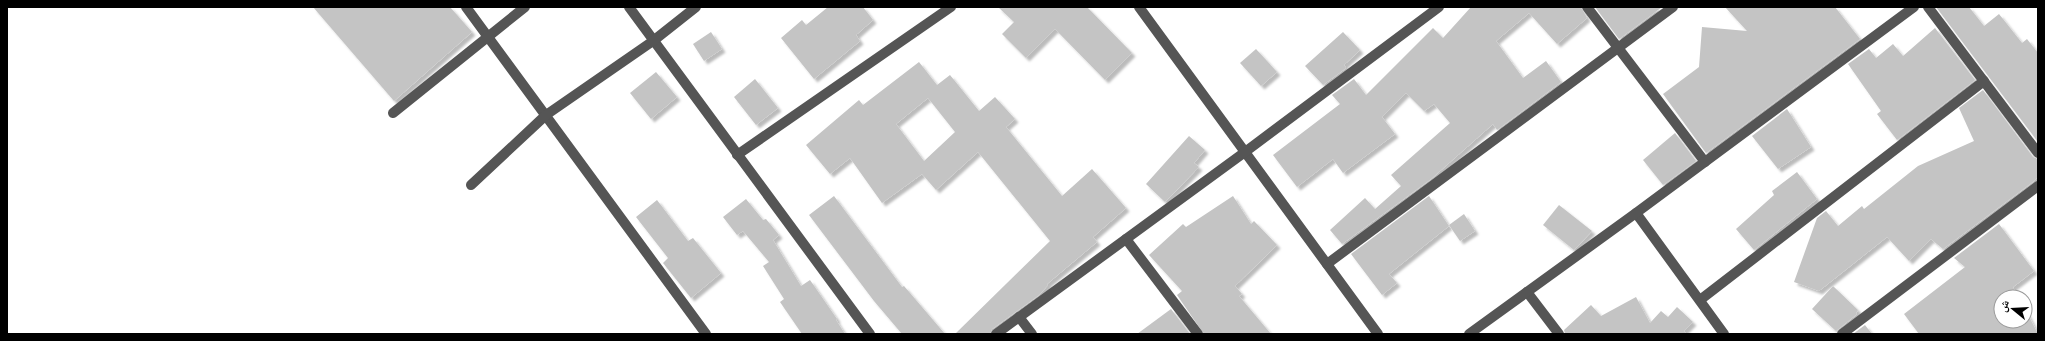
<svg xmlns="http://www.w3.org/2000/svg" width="2045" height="341" viewBox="0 0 2045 341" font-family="'Varela Round','Noto Naskh Arabic',sans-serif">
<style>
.building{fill:#c4c4c4;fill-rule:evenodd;filter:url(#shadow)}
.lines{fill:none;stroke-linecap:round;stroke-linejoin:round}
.minor{stroke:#555;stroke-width:10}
</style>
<defs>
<filter id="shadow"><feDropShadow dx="3.5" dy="3.5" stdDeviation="1" flood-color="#0004"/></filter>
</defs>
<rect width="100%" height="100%" fill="#fff"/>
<!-- building -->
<g class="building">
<path d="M 313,7 L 450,7 L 472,32 L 394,101 Z"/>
<path d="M 828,7 L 863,7 L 873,20 L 856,35 L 860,41 L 814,79 L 781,38 L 802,20 L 806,25 Z"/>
<path d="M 998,7 L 1087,7 L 1132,53 L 1105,80 L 1055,29 L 1026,58 L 1002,34 L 1014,22 Z"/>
<path d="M 1471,7 L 1581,7 L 1587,18 L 1557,44 L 1529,13 L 1496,41 L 1523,78 L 1546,61 L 1561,82 L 1497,130 L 1493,124 L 1431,179 L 1342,244 L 1330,230 L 1365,198 L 1375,209 L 1401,186 L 1391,175 L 1450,123 L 1434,104 L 1424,111 L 1406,93 L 1382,117 L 1395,134 L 1343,173 L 1333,159 L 1297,187 L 1273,155 L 1340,104 L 1332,95 L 1354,79 L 1366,95 L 1433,28 L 1443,38 Z"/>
<path d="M 1595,7 L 1662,7 L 1619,39 Z"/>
<path d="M 1725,7 L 1835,7 L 1860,39 L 1706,153 L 1663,94 L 1699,67 L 1702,27 L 1747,31 Z"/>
<path d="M 1936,7 L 1969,7 L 1984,26 L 1999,14 L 2022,43 L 2027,39 L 2038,53 L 2038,142 Z"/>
<path d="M 1935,28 L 1975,80 L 1897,140 L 1877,114 L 1881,111 L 1848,64 L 1869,49 L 1876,58 L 1893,44 L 1903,56 Z"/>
<path d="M 711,32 L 722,49 L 704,61 L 693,44 Z"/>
<path d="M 1343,32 L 1360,50 L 1344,65 L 1346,68 L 1323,85 L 1305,66 Z"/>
<path d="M 1256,49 L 1277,72 L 1261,86 L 1240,63 Z"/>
<path d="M 919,62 L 937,85 L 950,75 L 979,111 L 995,97 L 1015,119 L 1006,127 L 1062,196 L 1092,169 L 1126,208 L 1093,237 L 1097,242 L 1047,284 L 1048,285 L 1039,295 L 992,329 L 990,334 L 955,334 L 1050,241 L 978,152 L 936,190 L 922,174 L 882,203 L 850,158 L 830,174 L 806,145 L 859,100 L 863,105 ZM 928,98 L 955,132 L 924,161 L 896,124 Z"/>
<path d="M 656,72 L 677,97 L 651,119 L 630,93 Z"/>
<path d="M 755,79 L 778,108 L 756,125 L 734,97 Z"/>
<path d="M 1983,90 L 2033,157 L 2038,159 L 2038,177 L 2034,181 L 1943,249 L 1931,239 L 1909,261 L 1887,237 L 1819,291 L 1794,282 L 1817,218 L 1826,211 L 1838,226 L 1862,206 L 1864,209 L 1918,166 L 1974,141 L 1959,108 Z"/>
<path d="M 1787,109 L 1811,147 L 1778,169 L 1752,136 Z"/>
<path d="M 1675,133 L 1696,161 L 1663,185 L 1643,160 Z"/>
<path d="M 1189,136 L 1205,150 L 1194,163 L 1199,167 L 1165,202 L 1146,184 Z"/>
<path d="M 1797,172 L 1817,199 L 1754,250 L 1736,229 L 1774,195 L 1772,191 Z"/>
<path d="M 834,196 L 902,287 L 904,286 L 945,334 L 902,334 L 874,301 L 809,215 Z"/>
<path d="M 1233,196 L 1251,224 L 1254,221 L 1277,245 L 1235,286 L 1242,294 L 1239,296 L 1271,334 L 1204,334 L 1177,295 L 1182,291 L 1149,255 L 1183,224 L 1186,227 Z"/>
<path d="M 1429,196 L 1449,226 L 1389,274 L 1397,283 L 1382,295 L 1351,254 Z"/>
<path d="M 746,199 L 763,220 L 766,219 L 779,235 L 773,240 L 801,286 L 810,280 L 837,319 L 836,320 L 845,334 L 802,334 L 780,302 L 784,299 L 763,266 L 769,262 L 743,231 L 737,235 L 723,217 Z"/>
<path d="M 657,200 L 688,241 L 693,238 L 721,273 L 691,298 L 663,263 L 668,258 L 636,217 Z"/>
<path d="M 1559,205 L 1592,231 L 1574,250 L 1543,225 Z"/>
<path d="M 1464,214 L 1475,231 L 1460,241 L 1449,225 Z"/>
<path d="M 1999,224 L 2034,271 L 2013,287 L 2018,297 L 2001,297 L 2001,321 L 2025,321 L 2025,309 L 2038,334 L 1919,334 L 1904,314 L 1965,267 L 1954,258 Z"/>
<path d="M 1833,286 L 1858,310 L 1856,313 L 1857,314 L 1836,331 L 1812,309 Z"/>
<path d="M 1636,297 L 1650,323 L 1661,311 L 1668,317 L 1677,307 L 1693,322 L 1684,331 L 1686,334 L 1565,334 L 1564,330 L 1591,305 L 1601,316 Z"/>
<path d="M 1171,309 L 1190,334 L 1137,334 Z"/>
<path d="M 1865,325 L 1872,334 L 1853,334 Z"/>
</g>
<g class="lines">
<!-- minor -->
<g class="minor">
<path d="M 466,7 L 706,334"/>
<path d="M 629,7 L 870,334"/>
<path d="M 1139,7 L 1378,334"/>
<path d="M 1587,7 L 1705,162"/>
<path d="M 1928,7 L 2038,153"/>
<path d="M 393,113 L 525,7"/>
<path d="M 737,155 L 951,7"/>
<path d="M 471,185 L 546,115 L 653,41 L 696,7"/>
<path d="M 1636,213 L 1724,334"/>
<path d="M 1126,239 L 1198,334"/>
<path d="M 1327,264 L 1673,7"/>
<path d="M 1527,292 L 1559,334"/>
<path d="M 1700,300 L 1984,81"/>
<path d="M 1019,317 L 1032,334"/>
<path d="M 996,334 L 1245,152 L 1439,7"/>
<path d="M 1469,334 L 1636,213 L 1914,7"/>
<path d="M 1842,334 L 2038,186"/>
</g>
</g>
<!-- border -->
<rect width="2045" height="341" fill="none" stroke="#000000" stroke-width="16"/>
<!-- north arrow -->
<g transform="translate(2013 309) rotate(288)"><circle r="19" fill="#ffffff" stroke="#999999"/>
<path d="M0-3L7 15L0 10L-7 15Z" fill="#000000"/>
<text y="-6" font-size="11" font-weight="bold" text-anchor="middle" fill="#000000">ش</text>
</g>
</svg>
